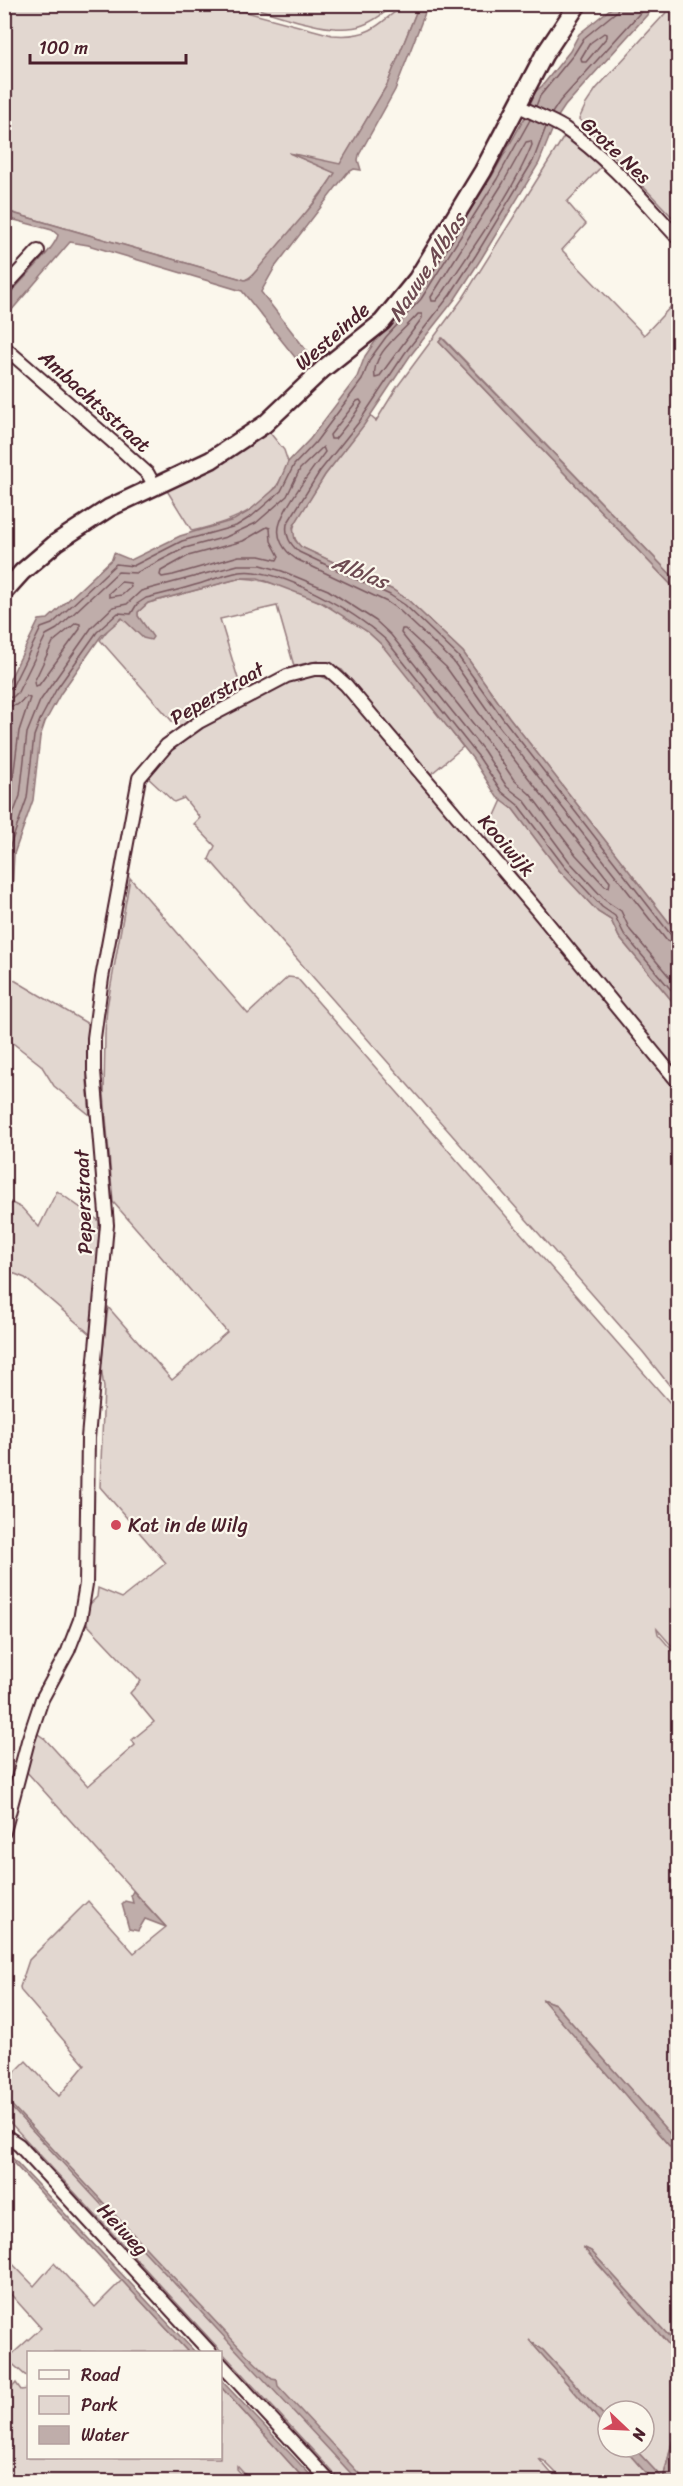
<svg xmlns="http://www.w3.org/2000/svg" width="683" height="2486" viewBox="0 0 683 2486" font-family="Sriracha,sans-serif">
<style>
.green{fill:#e2d7d0;stroke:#967b7e;stroke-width:1.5}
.water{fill:#bfadaa;stroke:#907477;stroke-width:1.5}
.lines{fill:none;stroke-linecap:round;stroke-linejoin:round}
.shore{stroke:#79585e;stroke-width:1.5}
.street-casing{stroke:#4a1f2b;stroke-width:16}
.secondary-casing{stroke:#4a1f2b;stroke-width:21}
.street{stroke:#fbf7ec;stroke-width:12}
.secondary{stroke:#fbf7ec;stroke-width:16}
.poi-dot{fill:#d1495b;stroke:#fbf7ec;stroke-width:2}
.labels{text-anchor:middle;stroke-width:4.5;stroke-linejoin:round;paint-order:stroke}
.street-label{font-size:20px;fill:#4a1f2b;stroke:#fbf7ec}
.poi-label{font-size:20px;fill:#4a1f2b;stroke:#fbf7ec;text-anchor:start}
.water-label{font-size:21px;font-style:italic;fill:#6d4a51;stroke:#fbf7ec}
</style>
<rect width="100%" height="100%" fill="#fbf7ec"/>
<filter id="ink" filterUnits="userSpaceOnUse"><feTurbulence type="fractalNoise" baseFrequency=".0167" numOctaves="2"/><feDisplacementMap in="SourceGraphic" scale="12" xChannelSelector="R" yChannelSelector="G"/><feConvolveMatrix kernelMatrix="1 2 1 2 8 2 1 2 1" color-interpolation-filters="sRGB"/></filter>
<g filter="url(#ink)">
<!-- green -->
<g class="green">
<path d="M 4,5 L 220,5 L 332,35 C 345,36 358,36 370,30 C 390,20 394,5 419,5 L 387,85 L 340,165 L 294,155 L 336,173 C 322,192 263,272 245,280 L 9,212 L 7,218 L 5,218 Z"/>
<path d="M 244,5 L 395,5 C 385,12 375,21 363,25 C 332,37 275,13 244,5 Z"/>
<path d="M 673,5 L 678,5 L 678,223 L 579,119 L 586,104 L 596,89 Z"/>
<path d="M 565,135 L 602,166 L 567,202 L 586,224 L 562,250 L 644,335 L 678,299 L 678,582 L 443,338 L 439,342 L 678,592 L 678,934 L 509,717 L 463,652 L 408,600 L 393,590 L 301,547 C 291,536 291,529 299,516 L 325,475 L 370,416 L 376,421 L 397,387 L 463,298 Z"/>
<path d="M 266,428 L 284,450 L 288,462 C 276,506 232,522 192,531 L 166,489 Z"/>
<path d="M 241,578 C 264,579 282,586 303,594 C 326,604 351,617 370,634 C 406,665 434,710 463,747 L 431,774 L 342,670 L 317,661 L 294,666 L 277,606 L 220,619 L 242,692 L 179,729 L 100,640 L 110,627 L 122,618 L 152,637 L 138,616 L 138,612 L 148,603 Z"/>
<path d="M 315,674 L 336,682 L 678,1088 L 678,1396 L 643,1352 L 209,859 L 215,846 L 194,824 L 200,818 L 184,798 L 174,802 L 147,777 L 173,745 L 197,728 L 288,680 Z"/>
<path d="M 502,800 L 513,809 L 559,870 L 598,912 L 611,920 L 619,937 L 678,1008 L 678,1072 L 485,838 Z"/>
<path d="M 130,878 L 248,1014 L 288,977 L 297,978 L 678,1412 L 678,1653 L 657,1629 L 658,1634 L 678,1657 L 678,2143 L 555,2004 L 544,2000 L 678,2156 L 678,2346 L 591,2251 L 584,2248 L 678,2355 L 678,2419 L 663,2479 L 633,2447 L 644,2447 L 644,2411 L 608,2411 L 608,2420 L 543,2350 L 532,2343 L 608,2430 L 608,2447 L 623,2447 L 653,2481 L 564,2481 L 544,2461 L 539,2459 L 558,2481 L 341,2481 L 4,2116 L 4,2083 L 26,2061 L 59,2096 L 85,2065 L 21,1991 L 20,1987 L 29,1960 L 88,1901 L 134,1953 L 166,1927 L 25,1770 L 35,1732 L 45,1739 L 88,1786 L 135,1745 L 132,1740 L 154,1722 L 130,1693 L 141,1681 L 86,1623 L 89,1605 L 97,1597 L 98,1588 L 122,1598 L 166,1563 L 100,1487 L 104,1388 L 101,1367 L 108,1307 L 172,1380 L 227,1332 L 113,1202 L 104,1094 L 105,1033 L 107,1007 Z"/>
<path d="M 4,974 L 90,1025 L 87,1080 L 90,1115 L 54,1086 L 41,1065 L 5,1037 Z"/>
<path d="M 57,1191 L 99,1221 L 98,1273 L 91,1335 L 25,1278 L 5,1270 L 4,1199 L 22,1208 L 39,1227 Z"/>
<path d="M 4,2255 L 34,2286 L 54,2263 L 95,2307 L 122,2280 L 188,2352 L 28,2352 L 28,2376 L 25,2375 L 7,2359 L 41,2328 L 5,2288 Z"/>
<path d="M 16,2383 L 21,2390 L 28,2389 L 28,2458 L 220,2458 L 221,2387 L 306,2481 L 251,2481 L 237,2466 L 237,2469 L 248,2481 L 5,2481 L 5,2431 L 8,2427 L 5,2423 L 5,2384 L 11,2389 Z"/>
</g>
<!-- water -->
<g class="water">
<path d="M 419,5 L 428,5 L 395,90 L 359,155 L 358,160 L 361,170 L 354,169 L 347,173 L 275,267 L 261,292 L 320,368 L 310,376 L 242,291 L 88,245 L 70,242 L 5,318 L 5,299 C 16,286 55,249 58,235 L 52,230 L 7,218 L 9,212 L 245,280 L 250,278 L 320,196 L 335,173 L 289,153 L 340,164 L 387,85 Z"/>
<path d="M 615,5 L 656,5 L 565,106 L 557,118 L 539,163 L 481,259 L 455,299 L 410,356 L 364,425 L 325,475 L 293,527 L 295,540 L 301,547 L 393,590 L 408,600 L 463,652 L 509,717 L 678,934 L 678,1008 L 619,937 L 611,920 L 598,912 L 559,870 L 513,809 L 497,797 L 473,759 L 381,644 L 368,632 L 321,602 L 258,578 L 241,578 L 148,603 L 138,612 L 138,616 L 153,637 L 151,640 L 143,638 L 122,618 L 101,636 L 61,693 L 45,722 L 40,737 L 33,800 L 14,854 L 12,892 L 5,922 L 5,689 L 39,620 L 48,619 L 112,559 L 114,553 L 131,560 L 180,536 L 234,520 L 248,512 L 277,487 L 288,462 L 310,439 L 357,377 L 365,356 L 381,333 L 416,295 L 492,176 L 525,117 L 535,92 L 542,86 L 570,51 L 579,34 Z"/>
<path d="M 442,338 L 678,582 L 678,592 L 439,342 Z"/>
<path d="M 133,1891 L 166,1927 L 145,1919 L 138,1931 L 129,1929 L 122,1904 L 125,1901 L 133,1903 L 131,1895 Z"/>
<path d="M 542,1999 L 555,2004 L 678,2143 L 678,2156 Z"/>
<path d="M 4,2097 L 244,2352 L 272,2379 L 277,2380 L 278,2386 L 366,2481 L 358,2481 L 5,2101 Z"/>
<path d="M 5,2150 L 195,2352 L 188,2352 L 5,2154 Z"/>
<path d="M 583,2247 L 591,2251 L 678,2346 L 678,2355 Z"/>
<path d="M 529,2340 L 543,2350 L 608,2420 L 608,2430 Z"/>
<path d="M 221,2380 L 316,2481 L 306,2481 L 221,2387 Z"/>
<path d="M 678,2419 L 678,2470 L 676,2481 L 653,2481 L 623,2447 L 633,2447 L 663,2479 Z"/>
</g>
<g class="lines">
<!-- shore -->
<g class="shore">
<path d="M 604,33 L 607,34 L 607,37 L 586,62 L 582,62 L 581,58 L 590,43 Z"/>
<path d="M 536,106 L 540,96 L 574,54 L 584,38 L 617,11 L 619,4"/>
<path d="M 552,113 L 560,101 L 648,4"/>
<path d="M 546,127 L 533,161 L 476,255 L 450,295 L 405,353 L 359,422 L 320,471 L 287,524 C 285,536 290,544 299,552 L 390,595 L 405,605 L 458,656 L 504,720 L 671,935 L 678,937"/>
<path d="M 531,141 L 532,145 C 511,196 475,244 444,291 L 436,301 L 432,301 L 431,297 L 503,183 L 526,142 Z"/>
<path d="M 418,314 L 422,314 L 422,318 L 379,377 L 375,378 C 370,354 404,331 418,314 Z"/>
<path d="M 357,401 L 360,400 L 362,403 L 353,417 L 335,439 L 331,439 L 330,435 Z"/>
<path d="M 267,527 L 270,528 L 271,541 L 279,556 L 277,560 L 260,556 L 239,556 L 173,575 L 162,577 L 160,575 L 161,571 L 188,556 L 243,541 Z"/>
<path d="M 121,582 L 130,583 L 131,587 L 122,595 L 109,597 L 109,593 Z"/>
<path d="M 76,623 L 80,624 L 80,629 L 39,685 L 35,686 L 34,682 L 53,642 Z"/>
<path d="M 402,629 L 405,629 L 446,667 L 491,730 L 610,882 L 609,887 L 605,886 L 576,855 L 530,794 L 514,780 L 491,746 L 401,633 Z"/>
<path d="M 4,691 L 12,687 L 41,628 L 52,624 L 116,564 L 133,566 L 182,541 L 236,526 L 252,516 L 281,491 L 294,465 L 315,443 L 362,380 L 370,359 L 386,337 L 421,299 L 497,179 L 530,120"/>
<path d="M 4,698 L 13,697 L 18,692 L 46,635 L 57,629 L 118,572 L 136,573 L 185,548 L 226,537 L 256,523 L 287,496 L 300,469 L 323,447 L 325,452 C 313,468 285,505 280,523 C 275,537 284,551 296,559 L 387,602 L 400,611 L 453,661 L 498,725 L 633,898 L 667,941 L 678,945"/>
<path d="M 4,707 L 17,705 L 27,697 L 30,698 L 19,731 L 11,794 L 4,812"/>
<path d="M 4,838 L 20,796 L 27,733 L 40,701 L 92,627 L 113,607 L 127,604 L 141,591 L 238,565 L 261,565 L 282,571 L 328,590 L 376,621 L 391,635 L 484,751 L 507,787 L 524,800 L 569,861 L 606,901 L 621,911 L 630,930 L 678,987"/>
<path d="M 4,900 L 8,852 L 27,798 L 34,736 L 40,720 L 56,690 L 97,632 L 118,613 L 131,614 L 137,604 L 146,598 C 162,594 179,590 195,585 C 209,581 224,575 239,572 C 280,566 356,613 386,640 L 478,756 L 502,792 L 518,805 L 564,866 L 602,907 L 615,916 L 624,934 L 678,998"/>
</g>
<defs>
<g id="street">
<path d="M 517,105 C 532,113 549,119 564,128 C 607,157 643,200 678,238"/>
<path d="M 4,288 L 38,251"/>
<path d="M 4,347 L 114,443 L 148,474 L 155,487"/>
<path d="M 4,1832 L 28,1741 L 42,1699 L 68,1651 L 80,1620 L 86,1584 L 88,1438 L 107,1225 L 94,1071 L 94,1038 L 102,978 L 139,778 L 167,745 L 199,722 L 287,676 L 314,669 L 328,669 L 346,685 L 536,909 L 678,1082"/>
<path d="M 4,2135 L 19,2145 L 210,2352"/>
<path d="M 220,2363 L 330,2482"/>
</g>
<path id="secondary" d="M 4,592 L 22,572 L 57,542 L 109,508 L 211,460 L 265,424 L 323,369 L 382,322 L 417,279 L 483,171 L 544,55 L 578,4"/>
</defs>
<!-- street casing -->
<use href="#street" class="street-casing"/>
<!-- secondary casing -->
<use href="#secondary" class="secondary-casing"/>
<!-- street -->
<use href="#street" class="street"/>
<!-- secondary -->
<use href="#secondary" class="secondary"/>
</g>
</g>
<!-- markers -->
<circle class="poi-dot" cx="116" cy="1525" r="6"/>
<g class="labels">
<!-- street labels -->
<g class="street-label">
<text transform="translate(616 150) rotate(43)" y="7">Grote Nes</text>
<text transform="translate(332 336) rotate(-41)" y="7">Westeinde</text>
<text transform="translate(95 401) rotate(42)" y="7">Ambachtsstraat</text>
<text transform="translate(217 693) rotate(-30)" y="7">Peperstraat</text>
<text transform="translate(507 845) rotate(49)" y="7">Kooiwijk</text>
<text transform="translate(83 1202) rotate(-92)" y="7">Peperstraat</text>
<text transform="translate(123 2229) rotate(47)" y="7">Heiweg</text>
</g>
<!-- poi labels -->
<g class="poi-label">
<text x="128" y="1532">Kat in de Wilg</text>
</g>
<!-- water labels -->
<g class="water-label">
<text transform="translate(427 267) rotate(-57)" y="7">Nauwe Alblas</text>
<text transform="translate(360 572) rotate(22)" y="7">Alblas</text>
</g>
</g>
<!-- margin -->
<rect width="683" height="2486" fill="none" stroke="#fbf7ec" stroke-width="24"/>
<rect x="12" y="12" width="659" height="2462" fill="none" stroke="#4a1f2b" stroke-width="2" filter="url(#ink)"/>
<!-- legend -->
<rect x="27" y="2351" width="195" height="108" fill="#fbf7ec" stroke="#b4a19f" stroke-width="1.5"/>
<rect x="39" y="2370" width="30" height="9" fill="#fbf7ec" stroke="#b4a19f" stroke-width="1.5"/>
<text x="81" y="2381" font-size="18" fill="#4a1f2b">Road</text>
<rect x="39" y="2396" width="30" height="18" fill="#e2d7d0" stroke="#b4a19f" stroke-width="1.5"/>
<text x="81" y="2411" font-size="18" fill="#4a1f2b">Park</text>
<rect x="39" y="2426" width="30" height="18" fill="#bfadaa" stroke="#b4a19f" stroke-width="1.5"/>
<text x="81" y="2441" font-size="18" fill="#4a1f2b">Water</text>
<!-- north arrow -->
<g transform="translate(626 2429) rotate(113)"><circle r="28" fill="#fbf7ec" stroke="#b4a19f" stroke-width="1.5"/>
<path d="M0-4.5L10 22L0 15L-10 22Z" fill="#d1495b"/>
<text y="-9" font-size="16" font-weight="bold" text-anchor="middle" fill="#4a1f2b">N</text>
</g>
<!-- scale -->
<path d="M30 54v9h156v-9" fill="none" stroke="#4a1f2b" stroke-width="3"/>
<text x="39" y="54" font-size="18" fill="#4a1f2b" stroke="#fbf7ec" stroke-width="4.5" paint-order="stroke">100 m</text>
</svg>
